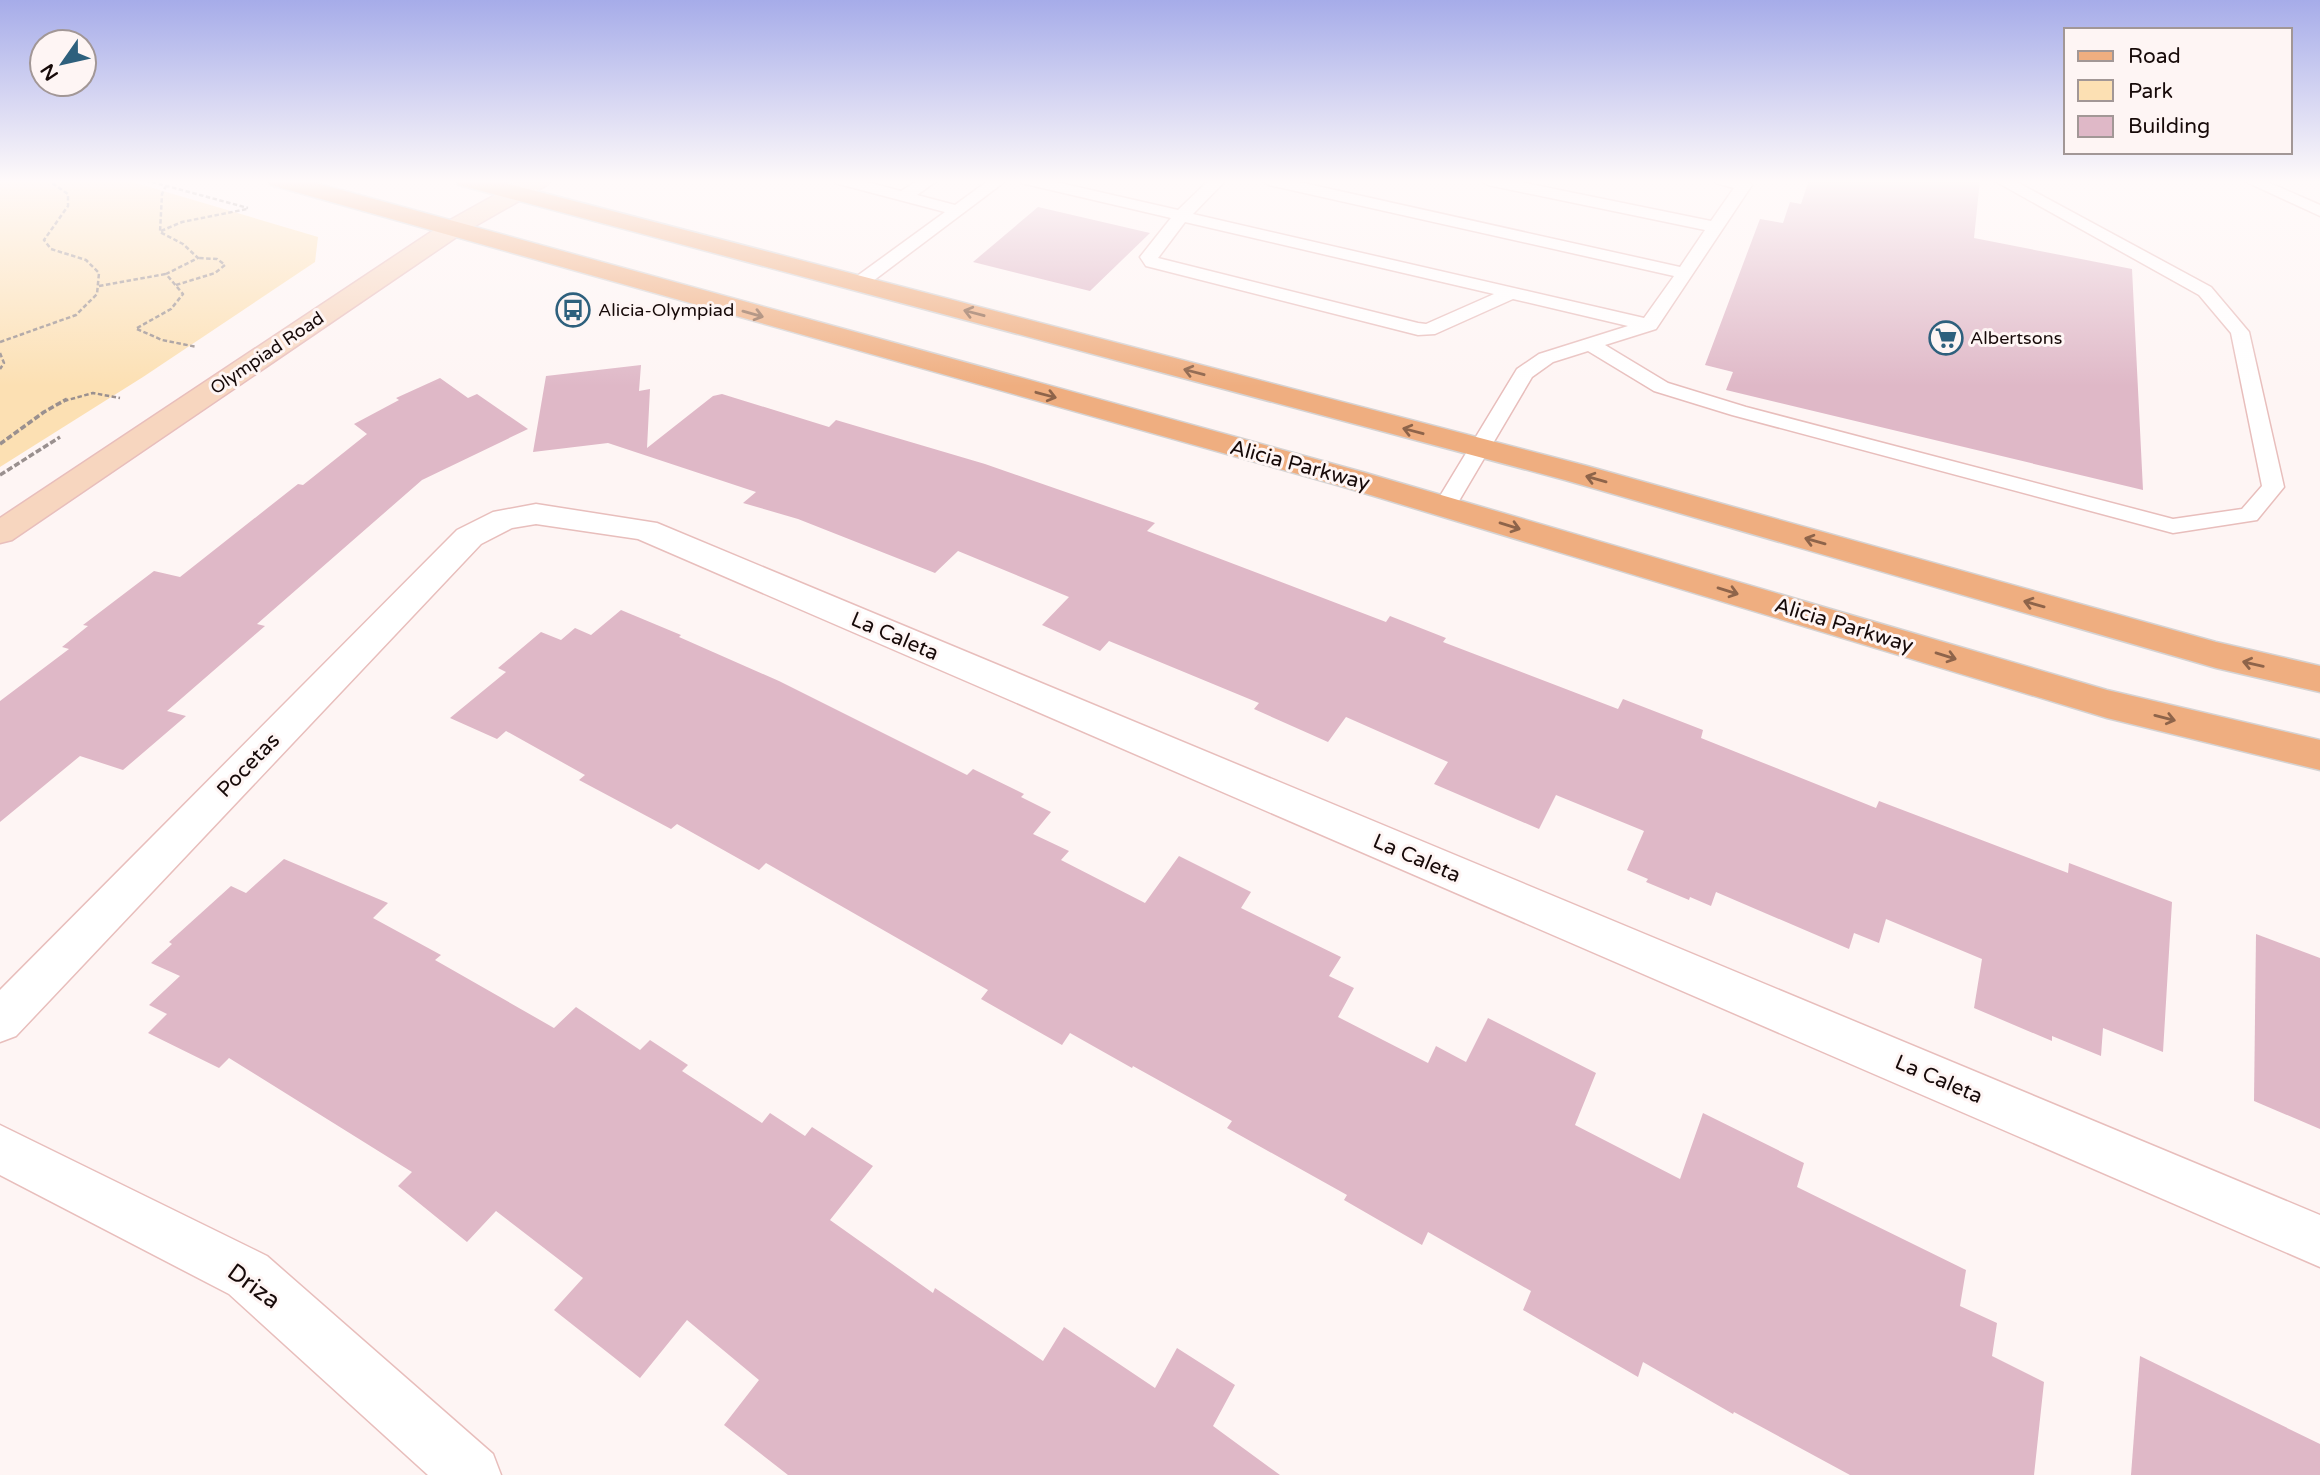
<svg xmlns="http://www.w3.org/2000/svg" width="2320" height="1475" viewBox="0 0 2320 1475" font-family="'Varela Round',sans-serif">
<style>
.green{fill:#fce0b3}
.building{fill:#dfb8c7}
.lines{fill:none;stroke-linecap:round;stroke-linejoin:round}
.lane-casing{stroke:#e8bebc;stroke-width:3}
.street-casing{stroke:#e8bebc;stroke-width:3}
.secondary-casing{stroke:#e8bebc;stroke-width:3}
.primary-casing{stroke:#d5d3d3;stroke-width:3}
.path-far1{stroke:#9a908f;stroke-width:2.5;stroke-dasharray:4.5 2.5;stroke-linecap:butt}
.path{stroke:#9a908f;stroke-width:3.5;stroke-dasharray:6 2.5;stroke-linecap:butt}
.lane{fill:#fff;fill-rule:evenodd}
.street{fill:#fff;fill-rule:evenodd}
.secondary{fill:#f7d6bf;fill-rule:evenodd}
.primary{fill:#efae80;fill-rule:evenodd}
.oneway{stroke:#8e644a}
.labels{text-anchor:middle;stroke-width:6;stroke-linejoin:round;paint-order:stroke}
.far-poi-label{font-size:18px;fill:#170a09;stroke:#fef5f4;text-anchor:start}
.far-street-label{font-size:18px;fill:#170a09;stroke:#fef5f4}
.street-label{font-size:21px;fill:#170a09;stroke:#fef5f4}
.near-street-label{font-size:24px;fill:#170a09;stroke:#fef5f4}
</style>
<rect width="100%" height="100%" fill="#fef5f4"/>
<!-- green -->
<path class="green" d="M 0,180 L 126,180 L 318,237 L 315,262 L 143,377 L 0,467 Z"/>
<!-- building -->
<g class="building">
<path d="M 1809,180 L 1980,180 L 1974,238 L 2132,269 L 2143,490 L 1726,390 L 1733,372 L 1705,365 L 1760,219 L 1783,223 L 1790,202 L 1801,204 Z"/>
<path d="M 1038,207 L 1150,233 L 1090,291 L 973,262 Z"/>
<path d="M 641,365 L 639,391 L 650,389 L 647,448 L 713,396 L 722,394 L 829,427 L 836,420 L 985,464 L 1155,523 L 1147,531 L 1386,622 L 1390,616 L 1446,638 L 1443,642 L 1618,709 L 1623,699 L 1703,730 L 1701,738 L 1876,808 L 1879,801 L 2068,873 L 2069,863 L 2172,902 L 2163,1052 L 2103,1028 L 2101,1056 L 2052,1036 L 2052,1041 L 1974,1008 L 1982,959 L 1886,919 L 1879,943 L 1854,933 L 1849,949 L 1716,892 L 1711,906 L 1690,897 L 1689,900 L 1646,882 L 1648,879 L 1627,870 L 1644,831 L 1556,795 L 1539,829 L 1434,784 L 1448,762 L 1346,717 L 1328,742 L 1254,709 L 1259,703 L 1109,641 L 1100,651 L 1042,625 L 1069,597 L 958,551 L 935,573 L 798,519 L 743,503 L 756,492 L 608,443 L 533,452 L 546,376 Z"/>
<path d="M 440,378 L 468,398 L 477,394 L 528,429 L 422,480 L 257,624 L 265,626 L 167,711 L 186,716 L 123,770 L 80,756 L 0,822 L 0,701 L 69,649 L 62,647 L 88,626 L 83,625 L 154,571 L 180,577 L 298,484 L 303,485 L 367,434 L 354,424 L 399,400 L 396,398 Z"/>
<path d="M 621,610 L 681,635 L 679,637 L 779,681 L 967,775 L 973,769 L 1024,794 L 1021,797 L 1051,812 L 1033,834 L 1069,851 L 1061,860 L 1145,903 L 1179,856 L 1251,892 L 1241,908 L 1341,957 L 1329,976 L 1354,988 L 1338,1017 L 1428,1063 L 1436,1046 L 1466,1062 L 1488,1018 L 1596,1073 L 1575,1125 L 1680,1179 L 1703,1113 L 1804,1163 L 1797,1187 L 1966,1270 L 1960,1306 L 1997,1323 L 1992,1356 L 2044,1382 L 2034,1475 L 1850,1475 L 1734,1412 L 1733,1414 L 1643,1362 L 1638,1377 L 1523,1310 L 1531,1291 L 1428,1232 L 1422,1245 L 1344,1200 L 1347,1195 L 1227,1128 L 1232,1121 L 1133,1066 L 1132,1068 L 1070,1033 L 1062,1045 L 981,999 L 988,990 L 766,863 L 759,870 L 677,824 L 671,829 L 579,780 L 585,775 L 506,731 L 497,739 L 450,718 L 506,672 L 498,668 L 541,632 L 561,640 L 575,628 L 591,635 Z"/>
<path d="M 284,859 L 388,903 L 373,918 L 441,955 L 435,960 L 554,1028 L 576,1007 L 640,1050 L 650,1040 L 688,1065 L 682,1071 L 762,1123 L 770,1113 L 805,1136 L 812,1127 L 873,1166 L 830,1220 L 933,1293 L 935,1288 L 1043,1361 L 1064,1327 L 1155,1388 L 1177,1348 L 1235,1385 L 1213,1426 L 1280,1475 L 788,1475 L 724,1425 L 759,1380 L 687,1320 L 640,1378 L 554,1310 L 583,1278 L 496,1211 L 467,1242 L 398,1186 L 412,1172 L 229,1058 L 219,1068 L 148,1033 L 167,1014 L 149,1005 L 180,976 L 151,963 L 172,944 L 169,942 L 231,886 L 246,893 Z"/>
<path d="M 2256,934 L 2320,958 L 2320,1129 L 2254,1101 Z"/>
<path d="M 2140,1356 L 2320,1444 L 2320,1475 L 2131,1475 Z"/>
</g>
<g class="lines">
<defs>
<g id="lane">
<path d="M 833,180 L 859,180 L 901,191 L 919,180 L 938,180 L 917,195 L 955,205 L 989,180 L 1007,180 L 865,287 L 853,287 L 850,283 L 853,279 L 945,212 L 835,183 Z"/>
<path d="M 1019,180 L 1047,180 L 1178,210 L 1209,180 L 1226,180 L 1193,214 L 1644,318 L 1674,276 L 1269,185 L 1261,180 L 1290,180 L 1680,267 L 1705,230 L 1488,185 L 1480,180 L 1511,180 L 1711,221 L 1734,188 L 1716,183 L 1714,180 L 1750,182 L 1752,185 L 1656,329 L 1605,345 L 1668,383 L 1746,407 L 2173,519 L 2242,509 L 2262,486 L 2231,333 L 2199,295 L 1993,180 L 2013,180 L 2211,287 L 2249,332 L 2284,487 L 2257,520 L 2173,533 L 1732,415 L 1654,391 L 1588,351 L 1553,362 L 1532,377 L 1456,506 L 1453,511 L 1437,511 L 1434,506 L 1517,369 L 1539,354 L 1628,326 L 1513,299 L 1435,334 L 1418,335 L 1146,266 L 1140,257 L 1171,218 L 1021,183 ZM 1185,222 L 1494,294 L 1426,324 L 1418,323 L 1158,258 Z"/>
<path d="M 2242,180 L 2263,180 L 2320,205 L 2320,216 Z"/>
</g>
<g id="street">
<path d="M 536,504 L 657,523 L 2320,1215 L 2320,1267 L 638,539 L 536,524 L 512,528 L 481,544 L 16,1036 L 0,1042 L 0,990 L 457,530 L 493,512 Z"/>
<path d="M 0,1125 L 267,1256 L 493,1454 L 501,1475 L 428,1475 L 229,1294 L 0,1175 Z"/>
</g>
<path id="secondary" d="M 522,180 L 551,180 L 547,185 L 461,234 L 12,540 L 0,543 L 0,518 L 443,224 Z"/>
<g id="primary">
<path d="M 267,180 L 305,180 L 1366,473 L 2107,690 L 2320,740 L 2320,770 L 2107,718 L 1344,487 L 271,185 Z"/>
<path d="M 455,180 L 494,180 L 1587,466 L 2216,642 L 2320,666 L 2320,692 L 2216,668 L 1565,480 L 459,185 Z"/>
</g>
</defs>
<!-- lane casing -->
<use href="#lane" class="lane-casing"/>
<!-- street casing -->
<use href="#street" class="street-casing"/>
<!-- secondary casing -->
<use href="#secondary" class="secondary-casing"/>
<!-- primary casing -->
<use href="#primary" class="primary-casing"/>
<!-- path-far1 -->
<g class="path-far1">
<path d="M 145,180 L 248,208"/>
<path d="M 161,231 L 182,222 L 247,209"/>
<path d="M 176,285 L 215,273 L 225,265 L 217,259 L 198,258"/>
<path d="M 99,286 L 166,274"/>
<path d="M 137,328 L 171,309 L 183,294 L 166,274 L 198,258 L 183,244 L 160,232 L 162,194 L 166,186"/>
<path d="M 137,329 L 162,340 L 197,347"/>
<path d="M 0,342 L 76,315 L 97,294 L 99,273 L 86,260 L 51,249 L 44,240 L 68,206 L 68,194 L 52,183"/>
<path d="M 0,353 L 4,363 L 0,369"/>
<path d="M 64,401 L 93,393 L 120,398"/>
</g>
<!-- path -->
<g class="path">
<path d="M 0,444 L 44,412 L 67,399"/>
<path d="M 0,475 L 60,437"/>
</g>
<!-- lane -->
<use href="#lane" class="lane"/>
<!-- street -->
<use href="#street" class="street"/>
<!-- secondary -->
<use href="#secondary" class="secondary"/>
<!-- primary -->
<use href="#primary" class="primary"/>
</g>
<!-- one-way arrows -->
<defs><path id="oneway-shaft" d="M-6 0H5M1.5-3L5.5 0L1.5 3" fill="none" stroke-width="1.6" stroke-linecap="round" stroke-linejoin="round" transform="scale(1.75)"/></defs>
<g class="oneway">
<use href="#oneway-shaft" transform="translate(974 313) rotate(-165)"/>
<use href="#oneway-shaft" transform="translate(753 314) rotate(16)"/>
<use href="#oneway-shaft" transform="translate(1194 372) rotate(-165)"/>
<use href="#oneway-shaft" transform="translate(1046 395) rotate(15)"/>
<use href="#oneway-shaft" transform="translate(1413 431) rotate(-165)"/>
<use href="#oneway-shaft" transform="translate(1596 479) rotate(-164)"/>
<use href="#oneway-shaft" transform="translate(1510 526) rotate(17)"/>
<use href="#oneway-shaft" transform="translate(1815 541) rotate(-164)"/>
<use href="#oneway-shaft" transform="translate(1728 591) rotate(17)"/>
<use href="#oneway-shaft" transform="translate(2034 604) rotate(-164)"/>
<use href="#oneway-shaft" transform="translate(1946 656) rotate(17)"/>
<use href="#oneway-shaft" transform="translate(2253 664) rotate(-167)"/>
<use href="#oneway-shaft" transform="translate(2165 718) rotate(14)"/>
</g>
<!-- sky -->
<linearGradient id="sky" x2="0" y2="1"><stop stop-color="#a6ace9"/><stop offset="0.47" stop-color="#fffafa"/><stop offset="1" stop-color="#fffafa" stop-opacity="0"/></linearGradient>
<rect width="2320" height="386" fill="url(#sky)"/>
<!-- icons -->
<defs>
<symbol id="bus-ring" viewBox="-11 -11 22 22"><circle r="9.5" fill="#fef5f4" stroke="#2e607d" stroke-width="1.5"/><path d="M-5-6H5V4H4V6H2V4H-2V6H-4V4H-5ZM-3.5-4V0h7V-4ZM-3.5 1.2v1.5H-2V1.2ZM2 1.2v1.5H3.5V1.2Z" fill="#2e607d"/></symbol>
<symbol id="supermarket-ring" viewBox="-11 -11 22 22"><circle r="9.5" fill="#fef5f4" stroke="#2e607d" stroke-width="1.5"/><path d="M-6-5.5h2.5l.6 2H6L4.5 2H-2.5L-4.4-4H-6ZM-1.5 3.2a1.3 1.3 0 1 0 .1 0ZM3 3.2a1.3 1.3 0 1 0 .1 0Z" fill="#2e607d"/></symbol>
</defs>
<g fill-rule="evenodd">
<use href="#bus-ring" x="554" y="291" width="38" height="38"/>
<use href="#supermarket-ring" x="1927" y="319" width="38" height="38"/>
</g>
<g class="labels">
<!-- far-poi labels -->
<g class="far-poi-label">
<text x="598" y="316">Alicia-Olympiad</text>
<text x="1970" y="344">Albertsons</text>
</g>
<!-- far-street labels -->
<g class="far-street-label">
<text transform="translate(267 353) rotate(-34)" y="6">Olympiad Road</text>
</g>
<!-- street labels -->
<g class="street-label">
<text transform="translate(1300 465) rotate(15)" y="7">Alicia Parkway</text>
<text transform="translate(1844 625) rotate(17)" y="7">Alicia Parkway</text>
<text transform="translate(895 636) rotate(23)" y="7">La Caleta</text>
<text transform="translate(248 765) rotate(-46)" y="7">Pocetas</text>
<text transform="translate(1417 858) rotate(23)" y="7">La Caleta</text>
<text transform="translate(1939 1079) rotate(23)" y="7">La Caleta</text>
</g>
<!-- near-street labels -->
<g class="near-street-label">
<text transform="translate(254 1286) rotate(36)" y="8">Driza</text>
</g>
</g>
<!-- legend -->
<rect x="2064" y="28" width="228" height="126" fill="#fef5f4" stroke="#a29796" stroke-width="2"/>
<rect x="2078" y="51" width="35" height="10" fill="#efae80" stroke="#a29796" stroke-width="2"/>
<text x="2128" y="63" font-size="21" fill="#170a09">Road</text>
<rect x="2078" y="80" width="35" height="21" fill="#fce0b3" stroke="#a29796" stroke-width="2"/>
<text x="2128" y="98" font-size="21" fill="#170a09">Park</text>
<rect x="2078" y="116" width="35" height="21" fill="#dfb8c7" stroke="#a29796" stroke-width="2"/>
<text x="2128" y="133" font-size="21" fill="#170a09">Building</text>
<!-- north arrow -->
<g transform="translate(63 63) rotate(236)"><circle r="33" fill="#fef5f4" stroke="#a29796" stroke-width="2"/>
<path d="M0-5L12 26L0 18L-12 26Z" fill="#2e607d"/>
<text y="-10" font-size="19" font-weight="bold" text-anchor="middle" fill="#170a09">N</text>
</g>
</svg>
